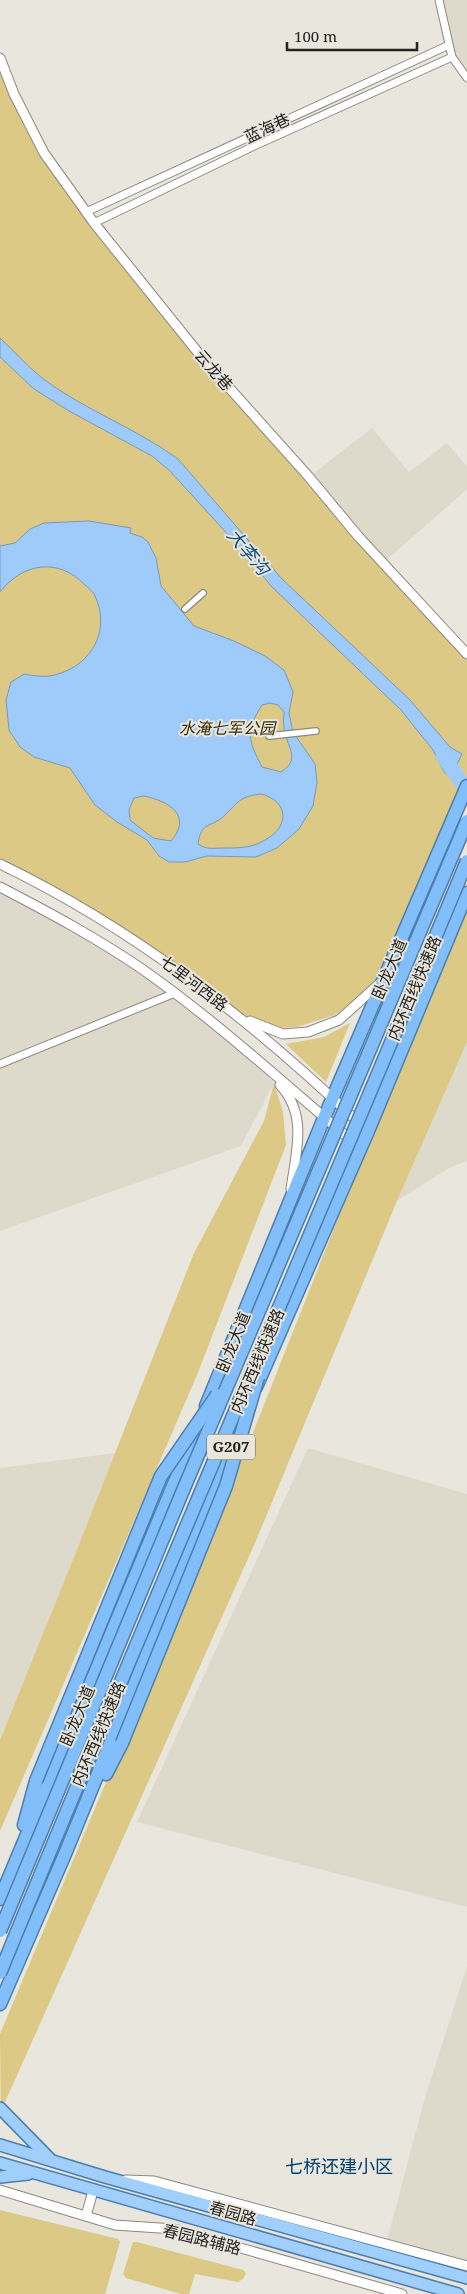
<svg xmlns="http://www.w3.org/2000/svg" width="467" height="2294" viewBox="0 0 467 2294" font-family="'Noto Serif','Noto Sans SC',serif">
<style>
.built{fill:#dedacb}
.green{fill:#dcc986}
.water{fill:#9ecbfa;stroke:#7999b9;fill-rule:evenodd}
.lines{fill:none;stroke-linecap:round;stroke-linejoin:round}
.river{stroke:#9ecbfa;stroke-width:15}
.pedestrian-casing{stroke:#8a8880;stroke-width:8}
.minor-casing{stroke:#8a8880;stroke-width:9}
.tertiary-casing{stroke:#8a8880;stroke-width:11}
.primary-casing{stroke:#4d7eac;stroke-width:14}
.trunk-casing{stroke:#4d7eac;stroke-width:15}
.pedestrian{stroke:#fff;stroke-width:5.5}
.minor{stroke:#fff;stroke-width:7}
.tertiary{stroke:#fff;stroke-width:9}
.primary{stroke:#a1cffb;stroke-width:11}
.trunk{stroke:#82bffa;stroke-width:12}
.trunk-bridge-casing{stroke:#4d7eac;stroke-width:15;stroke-linecap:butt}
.trunk-bridge{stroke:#82bffa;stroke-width:12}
.labels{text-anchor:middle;stroke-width:4;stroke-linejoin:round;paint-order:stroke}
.shield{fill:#e8e6dd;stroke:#5f5e59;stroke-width:1}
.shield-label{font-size:15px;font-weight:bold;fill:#242320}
.street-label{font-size:16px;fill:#242320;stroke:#e8e6dd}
.park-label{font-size:16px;font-style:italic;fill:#352c08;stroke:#e8e6dd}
.water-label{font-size:18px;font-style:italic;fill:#104e82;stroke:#e8e6dd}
.neighbourhood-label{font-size:18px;fill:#003e6e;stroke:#e8e6dd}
</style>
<rect width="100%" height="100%" fill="#e8e6dd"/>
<!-- built -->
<g class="built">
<path d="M 439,0 L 467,0 L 467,77 L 452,57 Z"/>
<path d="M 372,428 L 409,472 L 447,443 L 467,467 L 467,489 L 383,563 L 309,477 Z"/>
<path d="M 0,892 L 50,918 L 158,984 L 251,1057 L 274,1083 L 241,1146 L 0,1231 Z"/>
<path d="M 467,1042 L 467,1161 L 449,1168 L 397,1201 Z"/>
<path d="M 308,1448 L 467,1494 L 467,1907 L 137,1822 Z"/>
<path d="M 115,1453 L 76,1552 L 0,1740 L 0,1468 Z"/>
<path d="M 467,1966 L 467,2266 L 386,2244 L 424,2101 Z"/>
</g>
<!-- green -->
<g class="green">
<path d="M 0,58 L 44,153 L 200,355 L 467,654 L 467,786 L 384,980 L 335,1015 L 297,1027 L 276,1028 L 240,1017 L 156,955 L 0,864 Z"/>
<path d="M 467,893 L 467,1042 L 397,1201 L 255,1543 L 1,2111 L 0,2034 L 252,1435 Z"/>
<path d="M 350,1023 L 326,1082 L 286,1044 L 324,1037 Z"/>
<path d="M 274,1083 L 283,1112 L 286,1145 L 197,1375 L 0,1831 L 0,1740 L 76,1552 L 194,1253 L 264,1121 Z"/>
<path d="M 0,2210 L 118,2239 L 120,2242 L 105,2294 L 0,2294 Z"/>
<path d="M 133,2242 L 137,2242 L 243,2270 L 246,2273 L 243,2279 L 238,2282 L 195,2274 L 189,2294 L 181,2294 L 126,2278 L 123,2274 Z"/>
</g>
<!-- water -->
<g class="water">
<path d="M 0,338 C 14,351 27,366 42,378 C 84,410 136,428 178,459 L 281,578 L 410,700 L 450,747 L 462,754 L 451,777 L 444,772 L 433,750 L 401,710 L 272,587 L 242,550 L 170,471 L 152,456 L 69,411 L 34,389 L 0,357 Z"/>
<path d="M 89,521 L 131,528 L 130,533 L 142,537 L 148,542 L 156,558 L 161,586 L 194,626 L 234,641 L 265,656 L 284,670 L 293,692 L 289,713 L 293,732 L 315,764 L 317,782 L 313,806 L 299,829 L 277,848 L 256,857 L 207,856 L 185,862 L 169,862 L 159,856 L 147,840 L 117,822 L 95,805 L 70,768 L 34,757 L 20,747 L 9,730 L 6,700 L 11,682 L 24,674 C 35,676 47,678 58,674 C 92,664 111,630 95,596 C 94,592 88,588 85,585 C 58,557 23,563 0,592 L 0,546 L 15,543 L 30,529 L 44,523 ZM 270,703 L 278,705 L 284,712 C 284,717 283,723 284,728 C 286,746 302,759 281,772 L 262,767 C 248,740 245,732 262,705 ZM 261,794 C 289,801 290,827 265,840 C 252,848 239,848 224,848 C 215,848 206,850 198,844 C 201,821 211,828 224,816 C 239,802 238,797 261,794 ZM 144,796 C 169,801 193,816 171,841 L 153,838 L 130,820 L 129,810 L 134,798 Z"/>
</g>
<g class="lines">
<!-- river -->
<path class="river" d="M 443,756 L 467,790"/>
<defs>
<g id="pedestrian">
<path d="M 185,609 L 203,593"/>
<path d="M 269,736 L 316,731"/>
</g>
<g id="minor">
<path d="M 439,0 L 452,57 L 467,78"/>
<path d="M 86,212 L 449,45"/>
<path d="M 94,223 L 254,146 L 452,57"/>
<path d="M 0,1064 L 175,993"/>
</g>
<g id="tertiary">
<path d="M 0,58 L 14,94 L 44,153 L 94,223 L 200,355 L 309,477 L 358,536 L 467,654"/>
<path d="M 0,864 C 135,929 252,1021 360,1124"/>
<path d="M 0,887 C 48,912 97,938 142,969 C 219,1023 288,1087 360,1148"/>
<path d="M 250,1021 L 283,1034 L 308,1032 L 339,1020 L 380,983"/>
<path d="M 280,1085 C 308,1115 296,1152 291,1189"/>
<path d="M 126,2180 L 154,2181 L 467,2266"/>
<path d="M 0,2190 L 115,2225 L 174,2229 L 402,2294"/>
<path d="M 86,2216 L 93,2191"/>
</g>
<g id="primary">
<path d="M 0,2108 L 50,2159"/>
<path d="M 0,2145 L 105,2177 L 467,2278"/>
<path d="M 0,2163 L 458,2294"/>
<path d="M 0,2177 L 28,2174"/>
</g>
<g id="trunk">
<path d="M 256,1387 L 368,1131 L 467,893"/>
<path d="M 206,1406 L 324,1118 L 467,786"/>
<path d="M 106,1774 L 122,1743"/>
<path d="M 24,1825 L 36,1781"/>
<path d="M 0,1899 L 196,1431"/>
<path d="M 0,2004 L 65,1854 L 236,1436"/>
</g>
</defs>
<!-- pedestrian casing -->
<use href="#pedestrian" class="pedestrian-casing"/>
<!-- minor casing -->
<use href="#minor" class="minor-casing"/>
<!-- tertiary casing -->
<use href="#tertiary" class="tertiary-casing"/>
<!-- primary casing -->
<use href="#primary" class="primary-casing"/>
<!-- trunk casing -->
<use href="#trunk" class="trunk-casing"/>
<!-- pedestrian -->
<use href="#pedestrian" class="pedestrian"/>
<!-- minor -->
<use href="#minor" class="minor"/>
<!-- tertiary -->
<use href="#tertiary" class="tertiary"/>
<!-- primary -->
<use href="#primary" class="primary"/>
<!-- trunk -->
<use href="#trunk" class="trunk"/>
<defs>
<g id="trunk-bridge">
<path d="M 122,1743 L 226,1486 L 258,1377"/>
<path d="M 36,1781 L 161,1476 L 217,1395"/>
<path d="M 0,1931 L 184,1488 L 467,821"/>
<path d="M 0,1973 C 152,1601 313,1232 467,861"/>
</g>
</defs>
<!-- trunk-bridge casing -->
<use href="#trunk-bridge" class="trunk-bridge-casing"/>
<!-- trunk-bridge -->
<use href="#trunk-bridge" class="trunk-bridge"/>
</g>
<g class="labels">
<!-- shield labels -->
<rect class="shield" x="207" y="1434.5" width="48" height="25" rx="4"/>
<g class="shield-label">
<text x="231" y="1452">G207</text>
</g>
<!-- street labels -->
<g class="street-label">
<text transform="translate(267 128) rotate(-25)" y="6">蓝海巷</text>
<text transform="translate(214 370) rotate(49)" y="6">云龙巷</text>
<text transform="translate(389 969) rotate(-67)" y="6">卧龙大道</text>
<text transform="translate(194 983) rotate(37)" y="6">七里河西路</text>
<text transform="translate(414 988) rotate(-67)" y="6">内环西线快速路</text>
<text transform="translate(233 1342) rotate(-68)" y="6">卧龙大道</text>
<text transform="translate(257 1361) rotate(-67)" y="6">内环西线快速路</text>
<text transform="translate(77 1716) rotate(-67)" y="6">卧龙大道</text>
<text transform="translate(98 1734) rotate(-67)" y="6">内环西线快速路</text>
<text transform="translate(233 2213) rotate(16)" y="6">春园路</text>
<text transform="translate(202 2239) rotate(14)" y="6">春园路辅路</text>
</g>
<!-- park labels -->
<g class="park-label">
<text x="227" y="734">水淹七军公园</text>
</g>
<!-- water labels -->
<g class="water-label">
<text transform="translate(248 552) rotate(50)" y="6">大李沟</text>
</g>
<!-- neighbourhood labels -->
<g class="neighbourhood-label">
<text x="339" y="2173">七桥还建小区</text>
</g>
</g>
<!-- scale -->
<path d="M287 42v8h130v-8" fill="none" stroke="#242320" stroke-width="2.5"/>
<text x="294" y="42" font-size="15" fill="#242320" stroke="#e8e6dd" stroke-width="4" paint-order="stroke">100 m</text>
</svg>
